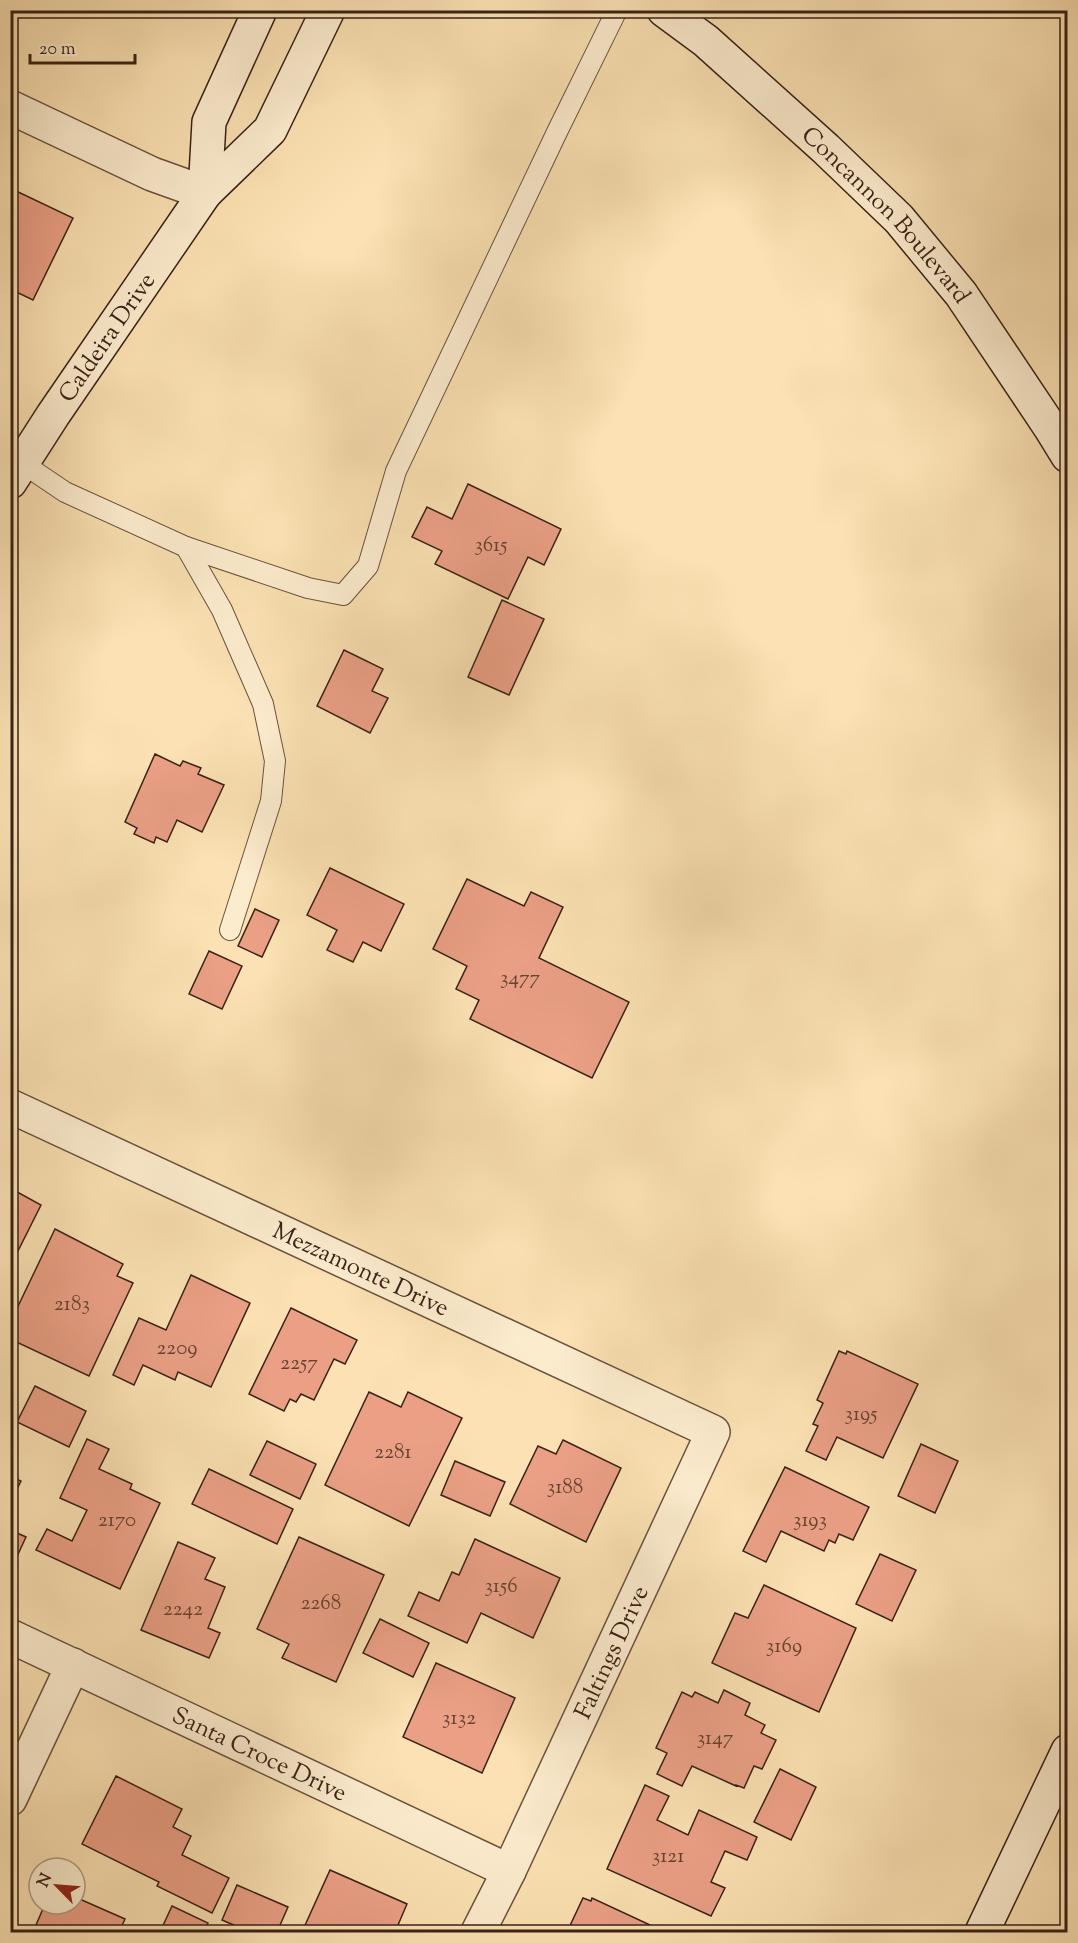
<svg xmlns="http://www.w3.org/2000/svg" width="1078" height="1943" viewBox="0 0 1078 1943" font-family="'Sorts Mill Goudy',serif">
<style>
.building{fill:#eba086;stroke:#392217;stroke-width:1.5}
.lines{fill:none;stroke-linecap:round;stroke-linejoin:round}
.lane-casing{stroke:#6a523e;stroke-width:22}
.street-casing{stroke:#6a523e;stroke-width:36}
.secondary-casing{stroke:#392217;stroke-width:36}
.lane{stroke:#fcecce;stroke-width:20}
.street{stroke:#fcecce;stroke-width:33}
.secondary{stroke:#fcecce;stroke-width:33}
.labels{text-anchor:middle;stroke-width:6;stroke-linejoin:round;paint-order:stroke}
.number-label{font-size:21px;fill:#664233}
.street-label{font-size:24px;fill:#392217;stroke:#fcecce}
</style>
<rect width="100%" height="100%" fill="#fbe1b3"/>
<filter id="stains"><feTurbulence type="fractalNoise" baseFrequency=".00333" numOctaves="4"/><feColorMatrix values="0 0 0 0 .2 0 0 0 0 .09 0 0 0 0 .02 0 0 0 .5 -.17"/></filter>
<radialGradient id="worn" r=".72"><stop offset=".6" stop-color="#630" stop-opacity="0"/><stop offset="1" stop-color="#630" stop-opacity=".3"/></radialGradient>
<!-- building -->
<g class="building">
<path d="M 14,190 L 73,218 L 33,300 L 10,289 L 10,198 Z"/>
<path d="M 10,322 L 17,325 L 10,339 Z"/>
<path d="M 468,484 L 561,529 L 544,565 L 528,557 L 508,599 L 435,564 L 442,551 L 412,537 L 427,507 L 452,519 Z"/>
<path d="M 502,600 L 544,619 L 509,695 L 468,677 Z"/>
<path d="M 344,650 L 383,669 L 372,691 L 388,698 L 370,733 L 317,706 Z"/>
<path d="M 155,754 L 180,766 L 183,761 L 201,768 L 198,774 L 224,785 L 202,832 L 177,820 L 167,842 L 156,837 L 154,843 L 134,834 L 137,828 L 125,822 Z"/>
<path d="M 330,868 L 404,904 L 381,951 L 363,942 L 353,962 L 327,950 L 337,930 L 307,915 Z"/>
<path d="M 467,879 L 524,906 L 531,892 L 563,907 L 539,958 L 629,1002 L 592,1078 L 470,1019 L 479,1000 L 456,989 L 467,966 L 433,949 Z"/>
<path d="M 255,909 L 279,920 L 262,957 L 238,946 Z"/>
<path d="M 209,951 L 242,966 L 222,1009 L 189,994 Z"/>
<path d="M 10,1188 L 41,1205 L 12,1263 L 14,1264 L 10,1272 Z"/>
<path d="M 55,1229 L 123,1264 L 117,1276 L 133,1283 L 89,1376 L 10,1339 L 10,1323 Z"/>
<path d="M 191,1275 L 250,1303 L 211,1387 L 178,1372 L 175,1380 L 143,1365 L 134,1385 L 113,1375 L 139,1318 L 166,1330 Z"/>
<path d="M 291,1308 L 357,1340 L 345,1364 L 334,1359 L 314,1400 L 301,1394 L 296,1402 L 290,1399 L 284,1411 L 249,1394 Z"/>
<path d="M 839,1351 L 846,1354 L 847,1351 L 918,1384 L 883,1458 L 837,1437 L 826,1460 L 806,1451 L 818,1426 L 813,1424 L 823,1403 L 817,1400 Z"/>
<path d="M 35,1386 L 86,1411 L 69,1447 L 17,1422 Z"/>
<path d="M 369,1392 L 401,1407 L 408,1392 L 462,1418 L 409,1526 L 325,1485 Z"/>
<path d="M 87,1439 L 109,1449 L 99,1469 L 132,1484 L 130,1489 L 160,1503 L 120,1589 L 36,1550 L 47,1529 L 72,1541 L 87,1510 L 60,1498 Z"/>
<path d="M 563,1440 L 621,1468 L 586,1542 L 510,1504 L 538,1446 L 556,1454 Z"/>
<path d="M 267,1441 L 316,1464 L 300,1499 L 250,1475 Z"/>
<path d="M 921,1444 L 958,1461 L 935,1513 L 898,1496 Z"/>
<path d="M 455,1461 L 505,1482 L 490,1516 L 441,1495 Z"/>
<path d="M 785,1467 L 869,1507 L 853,1540 L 839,1534 L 835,1543 L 829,1540 L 824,1551 L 781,1531 L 766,1562 L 743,1551 Z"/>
<path d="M 209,1469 L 293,1509 L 277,1544 L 192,1504 Z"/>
<path d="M 10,1476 L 21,1481 L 10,1503 Z"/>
<path d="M 10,1530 L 26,1537 L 14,1563 L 10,1561 Z"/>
<path d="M 299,1537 L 384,1575 L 336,1682 L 282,1658 L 289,1644 L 257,1629 Z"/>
<path d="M 475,1539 L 560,1578 L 533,1638 L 481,1613 L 467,1643 L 408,1616 L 419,1592 L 439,1601 L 452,1572 L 459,1575 Z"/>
<path d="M 178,1542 L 215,1558 L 205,1579 L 225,1587 L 208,1628 L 220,1633 L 209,1658 L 141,1630 Z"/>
<path d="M 880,1554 L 916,1570 L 892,1621 L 856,1604 Z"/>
<path d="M 764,1585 L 856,1628 L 819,1712 L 712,1663 L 735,1613 L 748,1618 Z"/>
<path d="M 380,1619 L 429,1643 L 413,1677 L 363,1653 Z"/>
<path d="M 436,1663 L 515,1698 L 482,1773 L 403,1737 Z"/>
<path d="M 724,1690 L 750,1703 L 745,1715 L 765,1725 L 761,1733 L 776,1740 L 762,1769 L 754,1766 L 744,1788 L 736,1785 L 736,1786 L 692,1766 L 682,1786 L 657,1774 L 667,1753 L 656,1748 L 682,1692 L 692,1697 L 695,1692 L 718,1703 Z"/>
<path d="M 780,1769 L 816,1787 L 791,1840 L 754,1822 Z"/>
<path d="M 116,1776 L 182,1809 L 173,1827 L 191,1836 L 182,1855 L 229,1878 L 212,1913 L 157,1886 L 159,1882 L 82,1844 Z"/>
<path d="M 645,1785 L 669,1796 L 657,1820 L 688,1835 L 699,1810 L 757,1837 L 747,1860 L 725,1851 L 711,1882 L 725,1888 L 711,1916 L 607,1869 Z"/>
<path d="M 330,1870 L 407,1904 L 395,1932 L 302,1932 Z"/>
<path d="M 237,1885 L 288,1907 L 277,1932 L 250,1932 L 222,1920 Z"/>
<path d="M 75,1897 L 125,1919 L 119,1932 L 33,1932 L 45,1904 L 75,1904 Z"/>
<path d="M 583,1898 L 591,1901 L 592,1898 L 663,1931 L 662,1932 L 567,1932 Z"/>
<path d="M 172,1906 L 208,1923 L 204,1932 L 160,1932 Z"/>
</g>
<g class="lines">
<defs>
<g id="lane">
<path d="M 22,463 L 65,492 L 186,547 L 222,610 L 263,704 L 275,761 L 271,801 L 230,930"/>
<path d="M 186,547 L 308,588 L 343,595 L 368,566 L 396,471 L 557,132 L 617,10"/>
</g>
<g id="street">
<path d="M 10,107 L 152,174 L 205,193"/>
<path id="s1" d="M 10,1106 L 713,1432 L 509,1871 L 478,1932"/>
<path id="s2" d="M 10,1636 L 509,1871"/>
<path d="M 10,1799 L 73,1665"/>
</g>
<g id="secondary">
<path id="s3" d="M 664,10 L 706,41 L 826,149 L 899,219 L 961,294 L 1052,430 L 1068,456"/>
<path d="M 205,193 L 209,122 L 260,10"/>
<path id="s4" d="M 10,482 L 53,415 L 205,193 L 270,130 L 328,10"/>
<path d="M 982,1932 L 1068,1751"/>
</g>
</defs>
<!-- lane casing -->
<use href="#lane" class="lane-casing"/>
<!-- street casing -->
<use href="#street" class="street-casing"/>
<!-- secondary casing -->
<use href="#secondary" class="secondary-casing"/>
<!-- lane -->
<use href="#lane" class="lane"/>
<!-- street -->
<use href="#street" class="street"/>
<!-- secondary -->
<use href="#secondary" class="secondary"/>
</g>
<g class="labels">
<!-- number labels -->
<g class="number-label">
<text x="491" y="551">3615</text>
<text x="520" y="984">3477</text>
<text x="72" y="1310">2183</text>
<text x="177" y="1354">2209</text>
<text x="299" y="1369">2257</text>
<text x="861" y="1420">3195</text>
<text x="393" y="1458">2281</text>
<text x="565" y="1493">3188</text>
<text x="117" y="1526">2170</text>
<text x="810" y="1526">3193</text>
<text x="501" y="1592">3156</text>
<text x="321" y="1609">2268</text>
<text x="183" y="1615">2242</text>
<text x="784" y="1652">3169</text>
<text x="459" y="1724">3132</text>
<text x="715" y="1744">3147</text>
<text x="668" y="1862">3121</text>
</g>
<!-- street labels -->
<g class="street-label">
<text dy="8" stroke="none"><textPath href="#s3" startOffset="303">Concannon Boulevard</textPath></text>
<text dy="8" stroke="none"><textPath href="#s4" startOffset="174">Caldeira Drive</textPath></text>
<text dy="8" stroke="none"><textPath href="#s1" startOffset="387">Mezzamonte Drive</textPath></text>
<text transform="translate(611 1652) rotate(-65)" y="8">Faltings Drive</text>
<text dy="8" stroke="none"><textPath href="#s2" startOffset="276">Santa Croce Drive</textPath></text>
</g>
</g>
<!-- margin -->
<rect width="1078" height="1943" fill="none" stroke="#fbe1b3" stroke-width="36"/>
<rect x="12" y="12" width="1054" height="1919" fill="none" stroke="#392217" stroke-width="3"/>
<rect x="18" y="18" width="1042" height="1907" fill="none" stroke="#392217" stroke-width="1.5"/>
<!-- north arrow -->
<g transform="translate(57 1886) rotate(295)"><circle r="28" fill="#fcecce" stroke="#ae9b85" stroke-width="1.5"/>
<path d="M0-4.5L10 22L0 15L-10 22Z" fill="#8f2418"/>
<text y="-9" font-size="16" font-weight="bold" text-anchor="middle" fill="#392217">N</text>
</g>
<!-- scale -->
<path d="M30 54v9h105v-9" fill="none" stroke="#392217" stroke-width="3"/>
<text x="39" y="54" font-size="18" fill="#392217" stroke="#fcecce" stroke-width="4.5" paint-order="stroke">20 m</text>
<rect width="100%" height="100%" filter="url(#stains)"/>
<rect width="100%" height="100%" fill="url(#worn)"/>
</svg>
